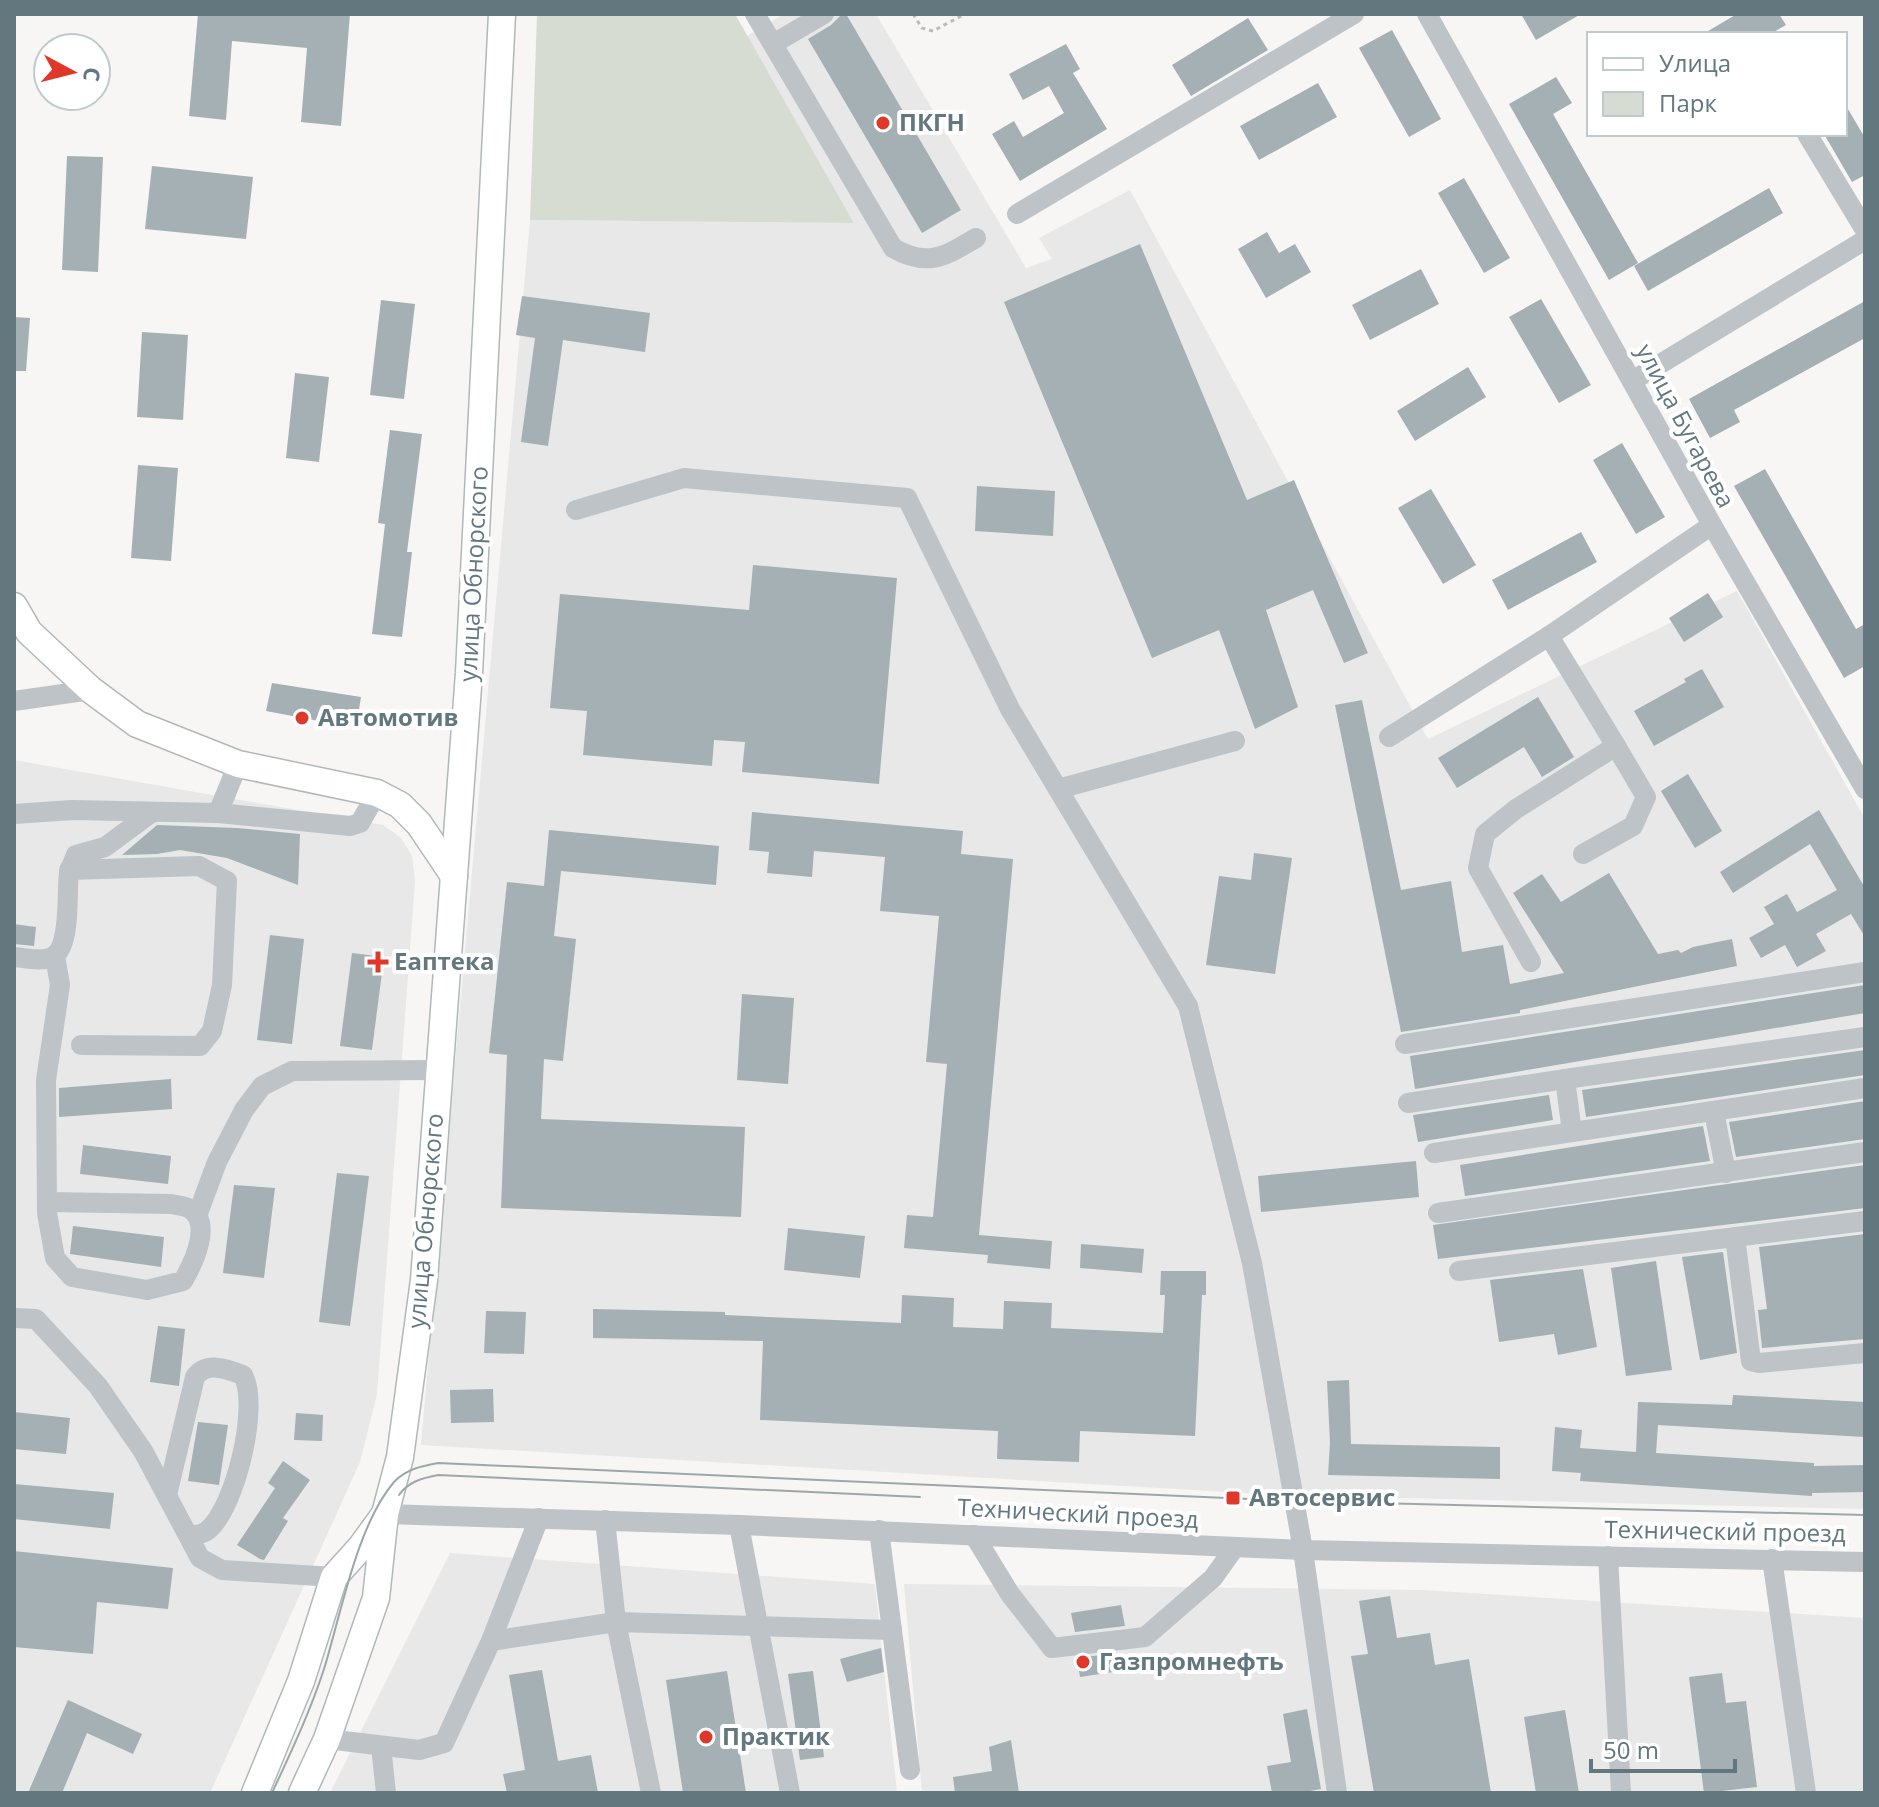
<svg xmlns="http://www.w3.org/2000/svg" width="1879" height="1807" viewBox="0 0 1879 1807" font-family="'Open Sans',sans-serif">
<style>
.built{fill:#e7e8e7}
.green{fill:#d7dcd3}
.building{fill:#a4b0b3}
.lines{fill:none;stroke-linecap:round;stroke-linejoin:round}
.major-casing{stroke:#b1b8ba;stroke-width:29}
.path{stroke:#b8bcbe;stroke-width:3;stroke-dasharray:4 4;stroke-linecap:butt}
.minor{stroke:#bdc3c6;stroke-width:20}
.major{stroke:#fff;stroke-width:26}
.tram{stroke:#9da7aa;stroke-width:2}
.poi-dot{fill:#df382b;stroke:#fff;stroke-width:3}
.labels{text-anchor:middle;stroke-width:8;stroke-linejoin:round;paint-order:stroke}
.poi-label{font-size:24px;font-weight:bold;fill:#62777e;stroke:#fff;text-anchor:start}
.street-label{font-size:24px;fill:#62777e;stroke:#fff}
</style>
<rect width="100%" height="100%" fill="#f7f6f4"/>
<!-- built -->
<g class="built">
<path d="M 784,14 L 876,14 L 1026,268 L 1052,259 L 1039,238 L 1130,190 L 1428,739 L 1737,591 L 1865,819 L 1865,1509 L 1280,1495 L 421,1445 L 530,220 L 854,223 L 747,36 Z"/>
<path d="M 14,760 L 383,825 L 401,838 L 412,856 L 415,881 L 377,1394 L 360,1462 L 210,1793 L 14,1793 Z"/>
<path d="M 450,1553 L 875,1584 L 897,1793 L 330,1793 Z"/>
<path d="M 904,1584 L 1422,1590 L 1865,1618 L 1865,1793 L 922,1793 Z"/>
</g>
<!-- green -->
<path class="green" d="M 537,14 L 735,14 L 854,223 L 530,220 Z"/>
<!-- building -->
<g class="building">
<path d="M 198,14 L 350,14 L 341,126 L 301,122 L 307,48 L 232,41 L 226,120 L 189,116 Z"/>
<path d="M 842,14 L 846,14 L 961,210 L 922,233 L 808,39 L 831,25 Z"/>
<path d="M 1521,14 L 1581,14 L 1536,40 Z"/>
<path d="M 1737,14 L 1779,14 L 1786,25 L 1770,34 L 1703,34 Z"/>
<path d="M 1248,18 L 1268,50 L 1191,96 L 1172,65 Z"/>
<path d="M 1392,30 L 1441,119 L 1409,137 L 1359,48 Z"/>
<path d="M 1066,44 L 1080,69 L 1073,73 L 1107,129 L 1020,181 L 992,134 L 1014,121 L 1023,137 L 1064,113 L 1049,86 L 1023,100 L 1009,74 Z"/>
<path d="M 1556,77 L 1572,103 L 1553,114 L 1638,263 L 1609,280 L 1509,104 Z"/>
<path d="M 1318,83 L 1337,117 L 1259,160 L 1240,126 Z"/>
<path d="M 1845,104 L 1865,138 L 1865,175 L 1852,182 L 1824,134 L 1845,134 Z"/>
<path d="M 67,156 L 103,157 L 98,272 L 62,270 Z"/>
<path d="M 152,166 L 253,177 L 246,239 L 145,229 Z"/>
<path d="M 1464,178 L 1510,258 L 1484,273 L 1438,193 Z"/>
<path d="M 1769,188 L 1783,213 L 1648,291 L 1634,266 Z"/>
<path d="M 1267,232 L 1279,253 L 1295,244 L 1311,272 L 1266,298 L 1238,249 Z"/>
<path d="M 1140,244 L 1247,500 L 1294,480 L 1368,653 L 1344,663 L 1313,590 L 1266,610 L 1298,707 L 1255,729 L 1219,630 L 1152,658 L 1004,302 Z"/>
<path d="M 1421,269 L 1439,304 L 1370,340 L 1352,305 Z"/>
<path d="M 522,296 L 650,313 L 645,352 L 563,340 L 548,446 L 521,442 L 535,338 L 516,335 Z"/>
<path d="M 1541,299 L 1591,385 L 1559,403 L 1509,317 Z"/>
<path d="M 381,300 L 415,304 L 404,399 L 370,395 Z"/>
<path d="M 1865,301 L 1865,338 L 1734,410 L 1740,422 L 1710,438 L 1689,399 Z"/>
<path d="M 14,317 L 30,318 L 26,371 L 14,371 Z"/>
<path d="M 142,332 L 188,335 L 183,420 L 137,417 Z"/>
<path d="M 1468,367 L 1486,397 L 1415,441 L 1397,411 Z"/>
<path d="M 295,373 L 329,377 L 319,462 L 286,458 Z"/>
<path d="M 390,430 L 422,434 L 407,552 L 412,552 L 402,637 L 372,634 L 385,524 L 378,523 Z"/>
<path d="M 1622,443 L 1665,517 L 1636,534 L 1593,460 Z"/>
<path d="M 138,465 L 178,468 L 171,561 L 131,558 Z"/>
<path d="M 1765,469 L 1856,629 L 1865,624 L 1865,666 L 1844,678 L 1734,486 Z"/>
<path d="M 977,486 L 1055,491 L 1053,536 L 975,531 Z"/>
<path d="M 1431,489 L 1476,565 L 1443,584 L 1398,508 Z"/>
<path d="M 1581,532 L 1597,562 L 1508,610 L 1492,580 Z"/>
<path d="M 753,565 L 897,578 L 879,784 L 742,772 L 745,742 L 714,740 L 712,766 L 583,755 L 587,711 L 550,708 L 560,594 L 749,610 Z"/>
<path d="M 1708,593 L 1723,617 L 1684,642 L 1669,618 Z"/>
<path d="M 1702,669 L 1724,707 L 1654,746 L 1634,711 L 1686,682 L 1684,679 Z"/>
<path d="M 272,683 L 361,697 L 356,728 L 266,711 Z"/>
<path d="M 1538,697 L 1574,757 L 1542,777 L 1524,747 L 1457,788 L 1438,758 Z"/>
<path d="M 1362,700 L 1401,890 L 1451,881 L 1462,952 L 1503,945 L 1510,984 L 1564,973 L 1513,893 L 1542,874 L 1561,902 L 1609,873 L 1658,954 L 1678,950 L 1681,953 L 1693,947 L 1732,939 L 1737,966 L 1520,1010 L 1520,1013 L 1401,1032 L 1335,705 Z"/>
<path d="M 1688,774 L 1722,831 L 1695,848 L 1661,791 Z"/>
<path d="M 1819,810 L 1865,888 L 1865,937 L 1851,914 L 1816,934 L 1826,951 L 1797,967 L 1785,945 L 1761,958 L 1749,938 L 1774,924 L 1764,907 L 1787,894 L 1797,912 L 1837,890 L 1810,844 L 1733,893 L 1720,872 Z"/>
<path d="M 752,812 L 963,831 L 961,854 L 1013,859 L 979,1235 L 1052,1241 L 1050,1269 L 987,1263 L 988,1255 L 904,1248 L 907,1215 L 933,1217 L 947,1064 L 926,1062 L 939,916 L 880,911 L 885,857 L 814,851 L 812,877 L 767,873 L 769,852 L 749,850 Z"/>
<path d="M 157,825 L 237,828 L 300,834 L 298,885 L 227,858 L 180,850 L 157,854 L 122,855 Z"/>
<path d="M 549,830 L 719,846 L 716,885 L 561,871 L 554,936 L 576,939 L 563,1061 L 544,1059 L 541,1119 L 745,1127 L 741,1217 L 501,1208 L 507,1055 L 489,1053 L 507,882 L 544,886 Z"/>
<path d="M 1254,853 L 1292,858 L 1275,974 L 1206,965 L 1219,876 L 1251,880 Z"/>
<path d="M 14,924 L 36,927 L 34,946 L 14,944 Z"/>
<path d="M 270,935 L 304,939 L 292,1044 L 257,1040 Z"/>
<path d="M 352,953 L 384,957 L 372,1050 L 340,1046 Z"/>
<path d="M 1865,985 L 1865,1013 L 1415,1089 L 1410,1056 Z"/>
<path d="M 742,994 L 794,998 L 788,1084 L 737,1080 Z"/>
<path d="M 1865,1050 L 1865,1075 L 1586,1117 L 1582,1090 Z"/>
<path d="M 171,1079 L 172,1109 L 59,1117 L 59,1088 Z"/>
<path d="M 1549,1095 L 1553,1120 L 1418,1142 L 1413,1115 Z"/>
<path d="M 1865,1101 L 1865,1139 L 1736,1157 L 1729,1122 Z"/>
<path d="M 1703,1126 L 1710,1161 L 1465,1196 L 1460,1165 Z"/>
<path d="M 83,1145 L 171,1156 L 168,1184 L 80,1174 Z"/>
<path d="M 1416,1161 L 1419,1197 L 1261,1212 L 1258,1176 Z"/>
<path d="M 1865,1165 L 1865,1208 L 1438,1259 L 1433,1225 Z"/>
<path d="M 337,1173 L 369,1176 L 350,1326 L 319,1322 Z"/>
<path d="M 234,1185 L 275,1188 L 264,1278 L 223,1273 Z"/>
<path d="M 73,1226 L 164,1237 L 161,1267 L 70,1254 Z"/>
<path d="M 788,1228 L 865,1236 L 860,1278 L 784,1270 Z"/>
<path d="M 1865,1234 L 1865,1339 L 1762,1348 L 1758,1310 L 1767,1309 L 1759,1247 Z"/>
<path d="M 1081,1244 L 1144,1249 L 1142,1273 L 1080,1268 Z"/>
<path d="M 1723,1252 L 1737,1353 L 1700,1360 L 1682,1257 Z"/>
<path d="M 1656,1261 L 1672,1370 L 1626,1376 L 1611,1268 Z"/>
<path d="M 1583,1269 L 1597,1347 L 1558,1355 L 1554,1334 L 1499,1342 L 1490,1280 Z"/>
<path d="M 1161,1271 L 1206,1271 L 1206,1295 L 1202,1295 L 1195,1436 L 1080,1431 L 1079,1462 L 997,1459 L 998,1431 L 760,1420 L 763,1341 L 593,1338 L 593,1309 L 725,1312 L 725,1315 L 901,1323 L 902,1295 L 954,1298 L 953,1327 L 1003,1329 L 1004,1301 L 1052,1303 L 1051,1328 L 1163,1333 L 1165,1295 L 1160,1295 Z"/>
<path d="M 486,1311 L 526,1312 L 524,1354 L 484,1353 Z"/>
<path d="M 158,1326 L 185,1329 L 179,1386 L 150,1382 Z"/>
<path d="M 1349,1380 L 1351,1444 L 1500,1447 L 1500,1479 L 1328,1475 L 1330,1443 L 1327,1381 Z"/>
<path d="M 493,1389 L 494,1422 L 451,1423 L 450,1390 Z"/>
<path d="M 1733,1395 L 1865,1402 L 1865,1437 L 1658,1425 L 1656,1453 L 1814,1463 L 1814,1466 L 1865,1465 L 1865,1492 L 1812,1493 L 1812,1496 L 1580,1481 L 1581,1473 L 1552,1471 L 1555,1427 L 1582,1430 L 1580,1448 L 1636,1452 L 1638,1402 L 1732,1405 Z"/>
<path d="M 14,1412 L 70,1418 L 66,1454 L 14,1449 Z"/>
<path d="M 296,1413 L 323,1415 L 322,1441 L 294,1440 Z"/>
<path d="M 198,1422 L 228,1425 L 219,1485 L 188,1481 Z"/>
<path d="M 283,1461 L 310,1480 L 283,1518 L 288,1521 L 264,1560 L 260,1559 L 237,1545 L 275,1488 L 268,1483 Z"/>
<path d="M 14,1484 L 114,1493 L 110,1529 L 14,1519 Z"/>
<path d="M 14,1551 L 173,1568 L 168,1609 L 97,1602 L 93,1654 L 14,1647 Z"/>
<path d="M 1390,1596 L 1397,1638 L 1430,1633 L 1435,1665 L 1469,1659 L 1491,1793 L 1374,1793 L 1351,1656 L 1368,1654 L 1359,1601 Z"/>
<path d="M 1121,1605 L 1125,1626 L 1075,1632 L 1071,1613 Z"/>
<path d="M 881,1648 L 884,1672 L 847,1682 L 840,1659 Z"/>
<path d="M 1117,1653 L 1120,1671 L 1080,1677 L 1077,1658 Z"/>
<path d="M 542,1670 L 558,1761 L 591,1755 L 598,1793 L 507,1793 L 503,1774 L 525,1770 L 509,1675 Z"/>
<path d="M 727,1671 L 746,1793 L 683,1793 L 666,1680 Z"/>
<path d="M 813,1671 L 824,1757 L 800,1760 L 788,1674 Z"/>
<path d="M 1722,1673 L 1726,1703 L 1746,1701 L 1757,1787 L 1704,1793 L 1689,1677 Z"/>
<path d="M 68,1700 L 142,1734 L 133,1754 L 87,1733 L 62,1793 L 28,1793 Z"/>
<path d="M 1307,1709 L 1321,1789 L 1299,1793 L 1272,1793 L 1267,1766 L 1291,1762 L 1283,1714 Z"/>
<path d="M 1565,1710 L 1579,1793 L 1536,1793 L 1524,1717 Z"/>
<path d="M 1011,1740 L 1019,1793 L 955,1793 L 953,1777 L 992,1771 L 989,1747 Z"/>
</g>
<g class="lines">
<defs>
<g id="major">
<path d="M 14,606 L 29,632 L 91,690 L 137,724 L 238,764 L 377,793 L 400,805 L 419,824 L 454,876"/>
<path d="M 255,1793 L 301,1681 L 334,1577 L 361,1547 L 385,1514"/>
<path d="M 302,1793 L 327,1739 L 376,1598 L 385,1514 L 400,1457 L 424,1280 L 469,673 L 502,14"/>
</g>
</defs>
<!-- major casing -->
<use href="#major" class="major-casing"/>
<!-- path -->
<path class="path" d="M 913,14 L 922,28 L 933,31 L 965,14"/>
<!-- minor -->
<g class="minor">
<path d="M 755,14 L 893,248 C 928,268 945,256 976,238"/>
<path d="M 773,44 L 824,14"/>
<path d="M 1807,134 L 1865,230"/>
<path d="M 1017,214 L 1354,14"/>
<path d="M 1632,381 L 1865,240"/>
<path d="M 576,510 L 684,478 L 907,498 L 1010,709 L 1188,1006 L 1252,1263 L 1303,1550 L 1337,1793"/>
<path d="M 1712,525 L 1865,789"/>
<path d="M 14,701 L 91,690"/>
<path d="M 1389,737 L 1549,636 L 1712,525 L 1427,14"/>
<path d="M 1058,789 L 1235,741"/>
<path d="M 218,813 L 350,826 L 360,823 L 377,793"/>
<path d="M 14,814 L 72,810 L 218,813 L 238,764"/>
<path d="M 1583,854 L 1633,826 L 1646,797 L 1616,746"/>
<path d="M 69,870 L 199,866 L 227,881 L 222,985 L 212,1031 L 200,1046 L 81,1045"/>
<path d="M 14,957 C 25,958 42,962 52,957 C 72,948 66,892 69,873 C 70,867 74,861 76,855 L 105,847 L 151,813"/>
<path d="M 1531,962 L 1478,868 L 1485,834 L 1516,809 L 1616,746 L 1549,636"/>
<path d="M 1405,1044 L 1865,972"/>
<path d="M 1565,1079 L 1572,1132"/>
<path d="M 1408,1103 L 1565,1079 L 1865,1037"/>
<path d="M 1714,1112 L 1726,1173"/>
<path d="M 1434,1153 L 1865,1088"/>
<path d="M 47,1202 L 171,1204 C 176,1205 185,1206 190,1209 C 213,1223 193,1264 183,1281 L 147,1290 L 72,1277 L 55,1258 L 47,1213 L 46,1080 L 60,985 L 55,956"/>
<path d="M 1438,1213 L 1865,1152"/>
<path d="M 197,1216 L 217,1162 L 244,1110 L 262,1086 L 292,1071 L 439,1070"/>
<path d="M 1735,1237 L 1751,1361 L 1759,1363 L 1865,1353"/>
<path d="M 1459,1271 L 1865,1221"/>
<path d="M 14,1318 L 36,1319 L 98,1386 L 143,1451 L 200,1558 L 222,1570 L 334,1577"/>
<path d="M 167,1495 L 195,1377 C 207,1361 227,1369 243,1375 C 260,1406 235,1508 208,1530 C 204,1534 196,1535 190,1536"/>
<path d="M 385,1514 L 739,1525 L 1303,1550 L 1865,1562"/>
<path d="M 739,1525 L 790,1793"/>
<path d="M 879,1530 L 910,1770"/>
<path d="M 974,1535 L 1010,1594 L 1052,1648 L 1145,1637 L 1213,1578 L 1235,1547"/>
<path d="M 1608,1556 L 1621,1793"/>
<path d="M 1772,1559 L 1806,1793"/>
<path d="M 491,1641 L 616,1622 L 605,1520"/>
<path d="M 327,1739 L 419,1750 L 444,1743 L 491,1641 L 539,1518"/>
<path d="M 381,1746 L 386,1793"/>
<path d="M 651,1793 L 616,1622 L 892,1630"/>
</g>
<!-- major -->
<use href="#major" class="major"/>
<!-- tram -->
<g class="tram">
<path d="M 399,1495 C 408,1482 422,1478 438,1475 L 920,1497"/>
<path d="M 272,1793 C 291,1752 310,1712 324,1669 C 341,1614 357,1525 394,1482 C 406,1469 422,1466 438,1463 L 1294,1501 L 1865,1515"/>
</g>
</g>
<!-- markers -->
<g class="poi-dot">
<circle cx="883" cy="123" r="8"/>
<circle cx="302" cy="718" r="8"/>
<path d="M374 950h8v8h8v8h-8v8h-8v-8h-8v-8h8z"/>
<rect x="1225" y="1490" width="16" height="16" rx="4"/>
<circle cx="1083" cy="1662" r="8"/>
<circle cx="706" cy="1737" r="8"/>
</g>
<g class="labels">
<!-- poi labels -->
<g class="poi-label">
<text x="899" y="131">ПКГН</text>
<text x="318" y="726">Автомотив</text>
<text x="394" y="970">Еаптека</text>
<text x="1249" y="1506">Автосервис</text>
<text x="1099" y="1670">Газпромнефть</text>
<text x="722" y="1745">Практик</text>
</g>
<!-- street labels -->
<g class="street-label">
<text transform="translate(1685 426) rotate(62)" y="8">улица Бугарева</text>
<text transform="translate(474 574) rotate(-87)" y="8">улица Обнорского</text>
<text transform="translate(426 1221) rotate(-85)" y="8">улица Обнорского</text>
<text transform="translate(1078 1514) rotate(3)" y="8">Технический проезд</text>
<text transform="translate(1725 1532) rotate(1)" y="8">Технический проезд</text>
</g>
</g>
<!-- border -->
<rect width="1879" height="1807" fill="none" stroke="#62777e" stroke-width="32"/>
<!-- legend -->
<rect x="1587" y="32" width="260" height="104" fill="#ffffff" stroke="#c0c9cb" stroke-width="2"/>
<rect x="1603" y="58" width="40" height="12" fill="#ffffff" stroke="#c0c9cb" stroke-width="2"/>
<text x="1659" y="72" font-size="24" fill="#62777e">Улица</text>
<rect x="1603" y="92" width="40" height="24" fill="#d7dcd3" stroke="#c0c9cb" stroke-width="2"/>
<text x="1659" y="112" font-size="24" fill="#62777e">Парк</text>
<!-- north arrow -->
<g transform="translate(72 72) rotate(97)"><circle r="38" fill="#ffffff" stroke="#c0c9cb" stroke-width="2"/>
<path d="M0-6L14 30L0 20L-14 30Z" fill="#df382b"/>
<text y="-12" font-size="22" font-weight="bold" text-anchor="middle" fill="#62777e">С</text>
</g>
<!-- scale -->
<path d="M1591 1759v12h144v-12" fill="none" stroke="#62777e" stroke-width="4"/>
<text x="1603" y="1759" font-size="24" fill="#62777e" stroke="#ffffff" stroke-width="6" paint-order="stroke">50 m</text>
</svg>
